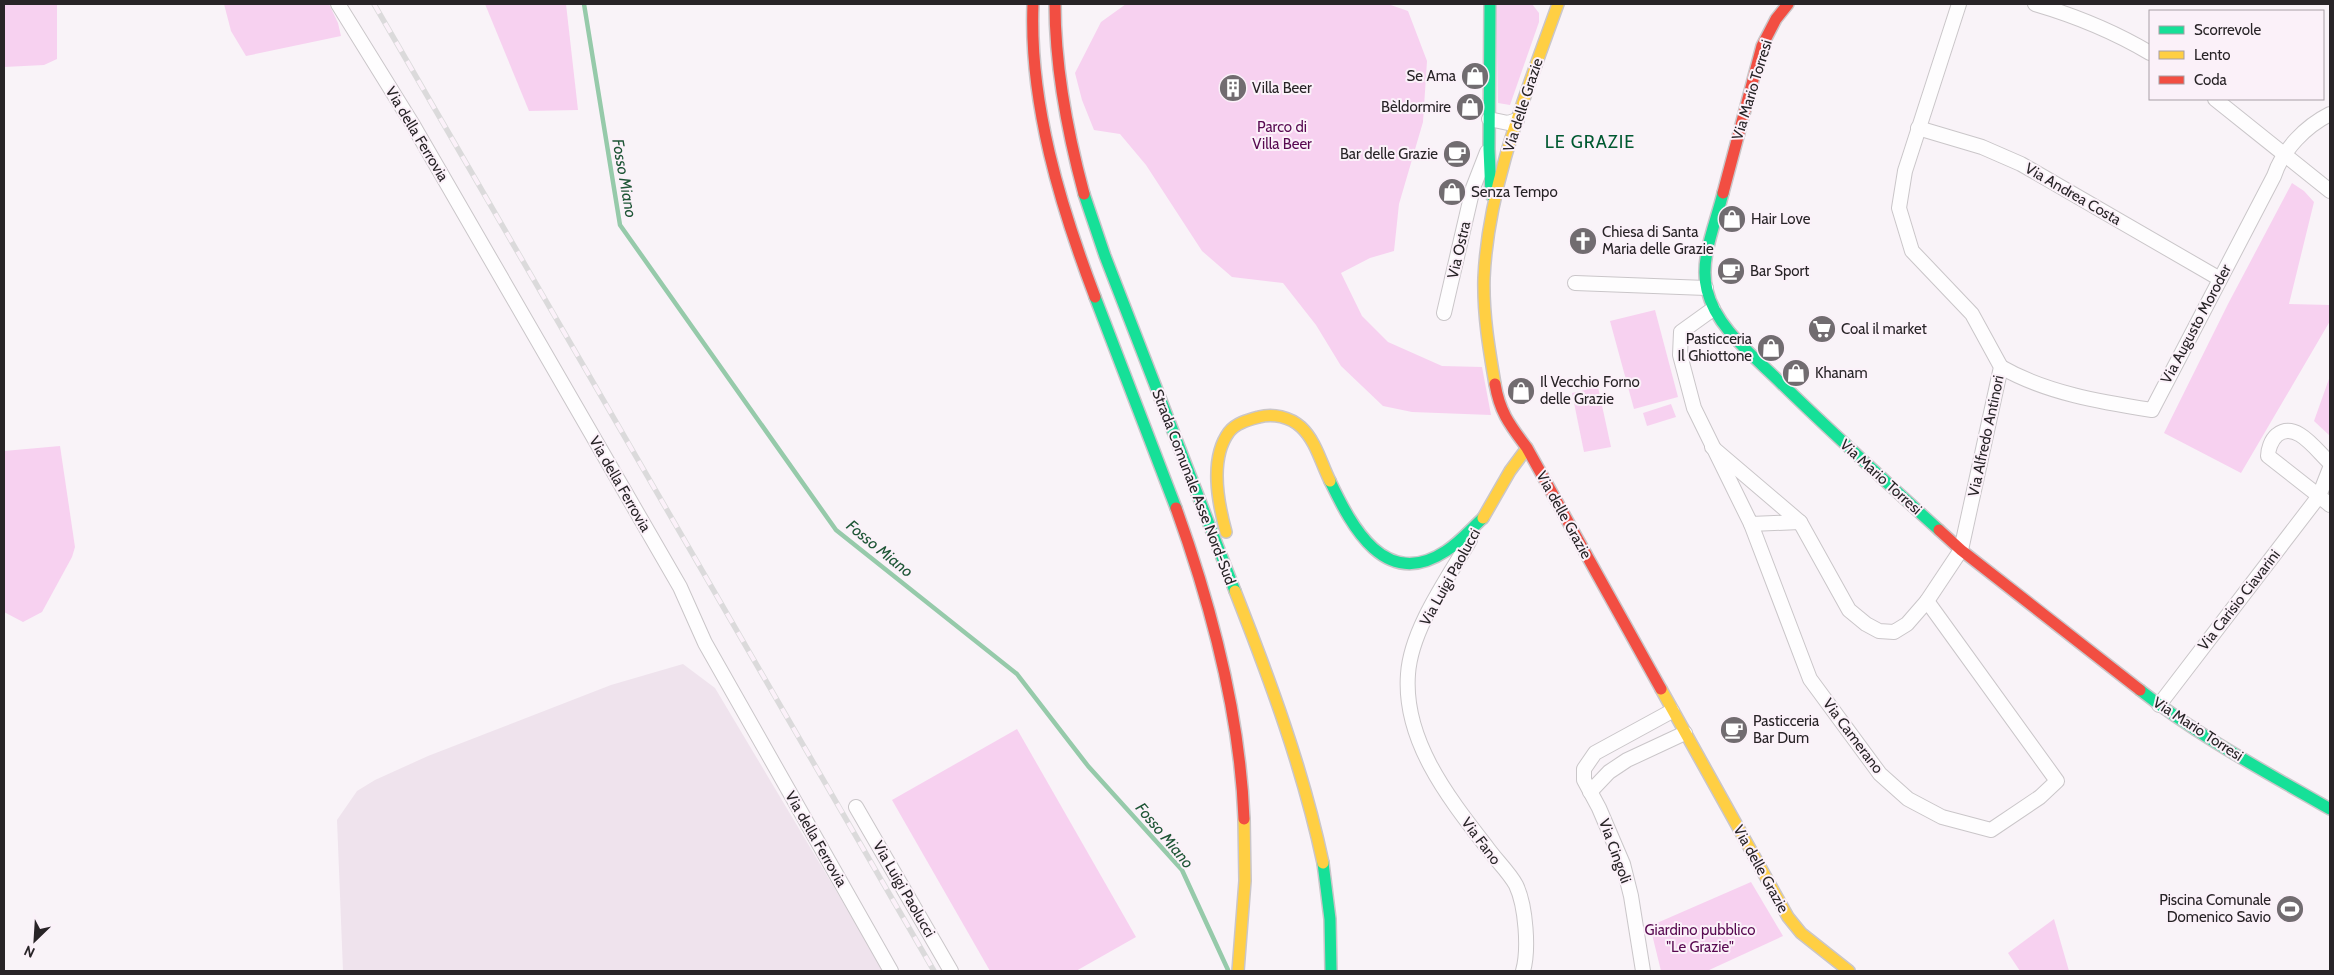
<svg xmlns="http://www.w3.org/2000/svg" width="2334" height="975" viewBox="0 0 2334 975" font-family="Cabin,sans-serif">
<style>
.built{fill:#efe3ed}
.green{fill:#f7d1f0}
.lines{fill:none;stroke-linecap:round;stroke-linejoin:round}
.stream{stroke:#96caaa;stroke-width:4.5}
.street-casing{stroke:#cac6c9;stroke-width:16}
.fast-casing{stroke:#cac6c9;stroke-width:14}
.slow-casing{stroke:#cac6c9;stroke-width:14}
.jam-casing{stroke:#cac6c9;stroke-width:14}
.street{stroke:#fefdfe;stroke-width:14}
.fast{stroke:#16e098;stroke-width:11}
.slow{stroke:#ffcf43;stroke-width:11}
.jam{stroke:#f24e42;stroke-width:11}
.rail-casing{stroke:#dbdadb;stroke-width:5.5}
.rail{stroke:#fbf1f9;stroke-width:4;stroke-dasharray:11;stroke-linecap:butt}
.labels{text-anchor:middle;stroke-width:4;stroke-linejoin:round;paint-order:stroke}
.poi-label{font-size:15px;fill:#282427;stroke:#fbf1f9;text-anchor:start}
.street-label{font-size:15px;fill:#282427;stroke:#fbf1f9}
.park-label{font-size:15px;fill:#580a51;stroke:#fbf1f9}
.water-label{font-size:16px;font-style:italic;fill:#1e5636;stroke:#fbf1f9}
.quarter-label{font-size:18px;letter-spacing:1px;fill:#005931;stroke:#fbf1f9}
</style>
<rect width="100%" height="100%" fill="#f9f3f8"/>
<!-- built -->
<path class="built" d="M 683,664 L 715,688 L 884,971 L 343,971 L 337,820 L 357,791 L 375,780 L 428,756 L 611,685 Z"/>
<!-- green -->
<g class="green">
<path d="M 4,4 L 57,4 L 57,59 L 44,65 L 4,67 Z"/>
<path d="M 224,4 L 329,4 L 338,23 L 341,36 L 246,56 L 231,31 Z"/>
<path d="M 485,4 L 566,4 L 578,110 L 529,111 Z"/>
<path d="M 1126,4 L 1388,4 L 1408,11 L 1427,61 L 1423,122 L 1399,204 L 1394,251 L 1370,258 L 1341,273 L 1362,316 L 1388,342 L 1442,366 L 1482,367 L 1491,415 L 1412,412 L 1383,406 L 1341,366 L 1316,325 L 1283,283 L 1232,277 L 1202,251 L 1146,165 L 1120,134 L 1094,130 L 1082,100 L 1075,73 L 1101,22 Z"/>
<path d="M 1496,4 L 1532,4 L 1539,13 L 1539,22 L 1510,105 L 1498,103 Z"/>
<path d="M 2292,183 L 2304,191 L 2314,202 L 2289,304 L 2330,305 L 2330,321 L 2241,473 L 2164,433 L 2228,304 Z"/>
<path d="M 1655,310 L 1678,397 L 1634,409 L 1610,321 Z"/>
<path d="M 2330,376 L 2330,436 L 2314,421 Z"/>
<path d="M 1598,387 L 1611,447 L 1584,452 L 1572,393 Z"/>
<path d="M 1671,404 L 1676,417 L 1647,426 L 1643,413 Z"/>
<path d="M 60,446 L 75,547 L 72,557 L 42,612 L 23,622 L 4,612 L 4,451 Z"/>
<path d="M 1017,729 L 1136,937 L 1076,971 L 990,971 L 892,800 Z"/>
<path d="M 1751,882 L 1783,936 L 1707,971 L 1661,971 L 1650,926 Z"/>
<path d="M 2054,919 L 2069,971 L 2020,971 L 2008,953 Z"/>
</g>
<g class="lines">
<!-- stream -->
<path class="stream" d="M 584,4 L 620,225 L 836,530 L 1017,674 L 1088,766 L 1182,870 L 1228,970"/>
<defs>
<g id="street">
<path d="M 338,4 L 413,125 L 680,587 L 705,643 L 891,971"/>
<path d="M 2035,4 C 2076,16 2113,31 2150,53"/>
<path d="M 2215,99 L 2330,191"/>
<path d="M 1489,119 L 1508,123 L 1517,120"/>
<path d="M 1918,128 L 1982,147 L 2021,164 L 2220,279"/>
<path d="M 1575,283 L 1706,288"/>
<path d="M 1713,309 L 1681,332 L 1680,355 L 1694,408 L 1751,524 L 1800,522"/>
<path d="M 1444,313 L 1473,188 L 1487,152"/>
<path d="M 2001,367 C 2046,393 2101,402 2152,410 L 2274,176 C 2283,149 2306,126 2330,114"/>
<path d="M 1712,447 L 1800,522 L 1849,610 L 1866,624 L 1879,631 L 1894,632 L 1907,624 L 1927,601 L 2057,781 L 2040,797 L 1991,830 L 1942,817 L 1908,799 L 1880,774 L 1810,679 L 1751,524"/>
<path d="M 2330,463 C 2316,450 2296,420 2277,435 C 2271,440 2268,450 2268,456 L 2319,496 L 2330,468"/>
<path d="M 1470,540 C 1448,578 1411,629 1408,674 C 1403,740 1448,797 1486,846 C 1495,859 1509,872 1516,885 C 1526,906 1529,950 1523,971"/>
<path d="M 1927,601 L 1961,550 L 2001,367 L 1972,314 L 1912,251 L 1899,208 L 1905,171 L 1959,4"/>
<path d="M 2159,705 L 2319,496 L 2330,505"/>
<path d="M 1590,792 L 1609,772 L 1627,760 L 1685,733"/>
<path d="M 856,807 L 951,971"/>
<path d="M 1643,971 L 1631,896 L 1623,864 L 1599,808 L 1584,780 L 1584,769 L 1595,753 L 1672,711"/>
</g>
<g id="fast">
<path d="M 1490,4 L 1489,149 L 1491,195"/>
<path d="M 1723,193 C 1716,223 1699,259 1707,290 C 1716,328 1754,356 1781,383 C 1833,434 1886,482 1939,530"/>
<path d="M 1084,194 L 1105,256 L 1235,591"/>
<path d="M 1095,297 L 1176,508"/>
<path d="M 1330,481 C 1352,527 1385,591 1446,551 C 1460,542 1471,529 1483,518"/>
<path d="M 2140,690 C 2198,736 2266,772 2330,809"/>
<path d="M 1323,863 L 1330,919 L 1331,971"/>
</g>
<g id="slow">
<path d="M 1495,384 C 1489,349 1483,314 1484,278 C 1488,185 1527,91 1558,4"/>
<path d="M 1483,518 L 1510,471 L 1527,448"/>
<path d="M 1226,532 C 1218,503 1209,459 1229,432 C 1236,423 1248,420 1259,417 C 1273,413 1290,417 1301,427 C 1316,441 1321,463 1330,481"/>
<path d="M 1235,591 C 1270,680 1303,769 1323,863"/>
<path d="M 1661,689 L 1788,917 L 1801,933 L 1849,971"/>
<path d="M 1238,971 L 1245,881 L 1244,819"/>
</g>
<g id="jam">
<path d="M 1033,4 C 1029,103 1060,205 1095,297"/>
<path d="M 1055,4 C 1055,69 1067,131 1084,194"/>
<path d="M 1723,193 L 1762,46 L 1776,19 L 1788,4"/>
<path d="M 1495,384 C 1500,413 1510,425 1527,448 L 1661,689"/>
<path d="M 1176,508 C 1212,608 1240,713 1244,819"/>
<path d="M 1939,530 L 1961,550 L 2140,690"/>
</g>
</defs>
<!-- street casing -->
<use href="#street" class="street-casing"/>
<!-- fast casing -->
<use href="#fast" class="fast-casing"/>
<!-- slow casing -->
<use href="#slow" class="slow-casing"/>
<!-- jam casing -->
<use href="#jam" class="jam-casing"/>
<!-- street -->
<use href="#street" class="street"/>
<!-- fast -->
<use href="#fast" class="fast"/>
<!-- slow -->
<use href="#slow" class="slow"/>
<!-- jam -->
<use href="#jam" class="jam"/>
<defs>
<path id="rail" d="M 374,4 L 934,971"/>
</defs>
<!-- rail casing -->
<use href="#rail" class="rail-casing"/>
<!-- rail -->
<use href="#rail" class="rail"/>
</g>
<!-- icons -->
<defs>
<symbol id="shop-disc" viewBox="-11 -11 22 22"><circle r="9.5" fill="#716c70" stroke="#fbf1f9"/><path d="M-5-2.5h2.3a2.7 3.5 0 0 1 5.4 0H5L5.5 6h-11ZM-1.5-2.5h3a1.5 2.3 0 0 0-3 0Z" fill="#fff"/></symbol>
<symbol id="building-disc" viewBox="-11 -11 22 22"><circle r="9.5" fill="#716c70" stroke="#fbf1f9"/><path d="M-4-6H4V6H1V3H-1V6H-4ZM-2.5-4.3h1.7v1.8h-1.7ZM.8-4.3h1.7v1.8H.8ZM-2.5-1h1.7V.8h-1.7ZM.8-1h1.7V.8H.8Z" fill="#fff"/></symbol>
<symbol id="cafe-disc" viewBox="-11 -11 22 22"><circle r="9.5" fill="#716c70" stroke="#fbf1f9"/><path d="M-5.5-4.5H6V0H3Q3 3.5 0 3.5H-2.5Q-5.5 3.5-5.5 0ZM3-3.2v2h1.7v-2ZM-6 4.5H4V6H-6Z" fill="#fff"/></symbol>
<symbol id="church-disc" viewBox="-11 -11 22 22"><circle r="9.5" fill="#716c70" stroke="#fbf1f9"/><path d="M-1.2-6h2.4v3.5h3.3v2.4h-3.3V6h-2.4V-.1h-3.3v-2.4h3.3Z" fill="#fff"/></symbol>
<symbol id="supermarket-disc" viewBox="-11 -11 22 22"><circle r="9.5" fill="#716c70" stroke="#fbf1f9"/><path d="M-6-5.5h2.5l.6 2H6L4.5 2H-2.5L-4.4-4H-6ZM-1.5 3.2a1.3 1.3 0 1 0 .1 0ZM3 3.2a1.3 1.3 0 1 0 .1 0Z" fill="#fff"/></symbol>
<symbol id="stadium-disc" viewBox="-11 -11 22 22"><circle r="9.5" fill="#716c70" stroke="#fbf1f9"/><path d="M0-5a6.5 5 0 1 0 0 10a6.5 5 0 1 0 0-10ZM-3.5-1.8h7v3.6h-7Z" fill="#fff"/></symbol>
</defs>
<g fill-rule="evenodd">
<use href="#shop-disc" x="1459" y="60" width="32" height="32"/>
<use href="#building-disc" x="1217" y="72" width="32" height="32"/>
<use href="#shop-disc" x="1454" y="91" width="32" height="32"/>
<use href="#cafe-disc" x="1441" y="138" width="32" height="32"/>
<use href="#shop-disc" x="1436" y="176" width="32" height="32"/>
<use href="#shop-disc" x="1716" y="203" width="32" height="32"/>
<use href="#church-disc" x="1567" y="225" width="32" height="32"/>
<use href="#cafe-disc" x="1715" y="255" width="32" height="32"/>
<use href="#supermarket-disc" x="1806" y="313" width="32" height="32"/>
<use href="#shop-disc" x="1755" y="332" width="32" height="32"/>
<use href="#shop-disc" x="1780" y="357" width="32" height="32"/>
<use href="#shop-disc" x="1505" y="375" width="32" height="32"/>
<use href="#cafe-disc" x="1718" y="714" width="32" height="32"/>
<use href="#stadium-disc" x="2274" y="893" width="32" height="32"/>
</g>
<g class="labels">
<!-- poi labels -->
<g class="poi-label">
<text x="1456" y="81" text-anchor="end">Se Ama</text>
<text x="1252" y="93">Villa Beer</text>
<text x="1451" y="112" text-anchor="end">Bèldormire</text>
<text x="1438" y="159" text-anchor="end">Bar delle Grazie</text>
<text x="1471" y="197">Senza Tempo</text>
<text x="1751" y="224">Hair Love</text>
<text x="1602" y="237">Chiesa di Santa<tspan x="1602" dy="17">Maria delle Grazie</tspan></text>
<text x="1750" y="276">Bar Sport</text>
<text x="1841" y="334">Coal il market</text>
<text x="1752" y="344" text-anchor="end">Pasticceria<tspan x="1752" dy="17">Il Ghiottone</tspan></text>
<text x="1815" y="378">Khanam</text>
<text x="1540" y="387">Il Vecchio Forno<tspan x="1540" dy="17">delle Grazie</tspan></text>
<text x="1753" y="726">Pasticceria<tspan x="1753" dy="17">Bar Dum</tspan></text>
<text x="2271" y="905" text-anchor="end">Piscina Comunale<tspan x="2271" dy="17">Domenico Savio</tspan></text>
</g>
<!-- street labels -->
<g class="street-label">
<text transform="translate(1752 90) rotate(-73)" y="5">Via Mario Torresi</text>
<text transform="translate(1523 105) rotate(-72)" y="5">Via delle Grazie</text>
<text transform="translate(417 134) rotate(59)" y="5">Via della Ferrovia</text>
<text transform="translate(2073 194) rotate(30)" y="5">Via Andrea Costa</text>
<text transform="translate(1459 250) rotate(-77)" y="5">Via Ostra</text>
<text transform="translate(2196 324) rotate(-62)" y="5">Via Augusto Moroder</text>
<text transform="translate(1986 436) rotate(-78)" y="5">Via Alfredo Antinori</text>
<text transform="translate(1881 477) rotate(42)" y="5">Via Mario Torresi</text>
<text transform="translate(620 484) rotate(60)" y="5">Via della Ferrovia</text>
<text transform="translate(1194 487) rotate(69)" y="5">Strada Comunale Asse Nord-Sud</text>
<text transform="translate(1564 515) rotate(61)" y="5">Via delle Grazie</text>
<text transform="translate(1450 577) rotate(-61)" y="5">Via Luigi Paolucci</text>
<text transform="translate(2239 600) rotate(-52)" y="5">Via Carisio Ciavarini</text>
<text transform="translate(2198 729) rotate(33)" y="5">Via Mario Torresi</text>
<text transform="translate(1853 736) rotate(53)" y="5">Via Camerano</text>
<text transform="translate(816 839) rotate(60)" y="5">Via della Ferrovia</text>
<text transform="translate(1481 841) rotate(53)" y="5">Via Fano</text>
<text transform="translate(1615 851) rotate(70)" y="5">Via Cingoli</text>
<text transform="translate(1761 869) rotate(61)" y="5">Via delle Grazie</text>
<text transform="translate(904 889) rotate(60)" y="5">Via Luigi Paolucci</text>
</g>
<!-- park labels -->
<g class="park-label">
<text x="1282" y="132">Parco di<tspan x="1282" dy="17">Villa Beer</tspan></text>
<text x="1700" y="935">Giardino pubblico<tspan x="1700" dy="17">"Le Grazie"</tspan></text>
</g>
<!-- water labels -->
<g class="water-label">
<text transform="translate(625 178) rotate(80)" y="6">Fosso Miano</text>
<text transform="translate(880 548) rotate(39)" y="6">Fosso Miano</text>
<text transform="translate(1165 835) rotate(50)" y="6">Fosso Miano</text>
</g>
<!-- quarter labels -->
<g class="quarter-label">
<text x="1590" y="148">LE GRAZIE</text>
</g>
</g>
<!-- border -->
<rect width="2334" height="975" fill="none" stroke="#282427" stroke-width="10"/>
<!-- legend -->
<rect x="2149" y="10" width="175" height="90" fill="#fbf1f9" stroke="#a79fa5"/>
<rect x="2159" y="26" width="25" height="8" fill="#16e098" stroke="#a79fa5"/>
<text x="2194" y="35" font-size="15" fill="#282427">Scorrevole</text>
<rect x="2159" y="51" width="25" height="8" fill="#ffcf43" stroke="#a79fa5"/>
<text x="2194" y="60" font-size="15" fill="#282427">Lento</text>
<rect x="2159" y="76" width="25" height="8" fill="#f24e42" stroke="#a79fa5"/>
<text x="2194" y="85" font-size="15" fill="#282427">Coda</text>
<!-- north arrow -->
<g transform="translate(35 940) rotate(205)" stroke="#fbf1f9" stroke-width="4" paint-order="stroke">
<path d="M0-4L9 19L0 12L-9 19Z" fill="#282427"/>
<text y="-8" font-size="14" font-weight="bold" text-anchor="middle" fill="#282427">N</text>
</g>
</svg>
